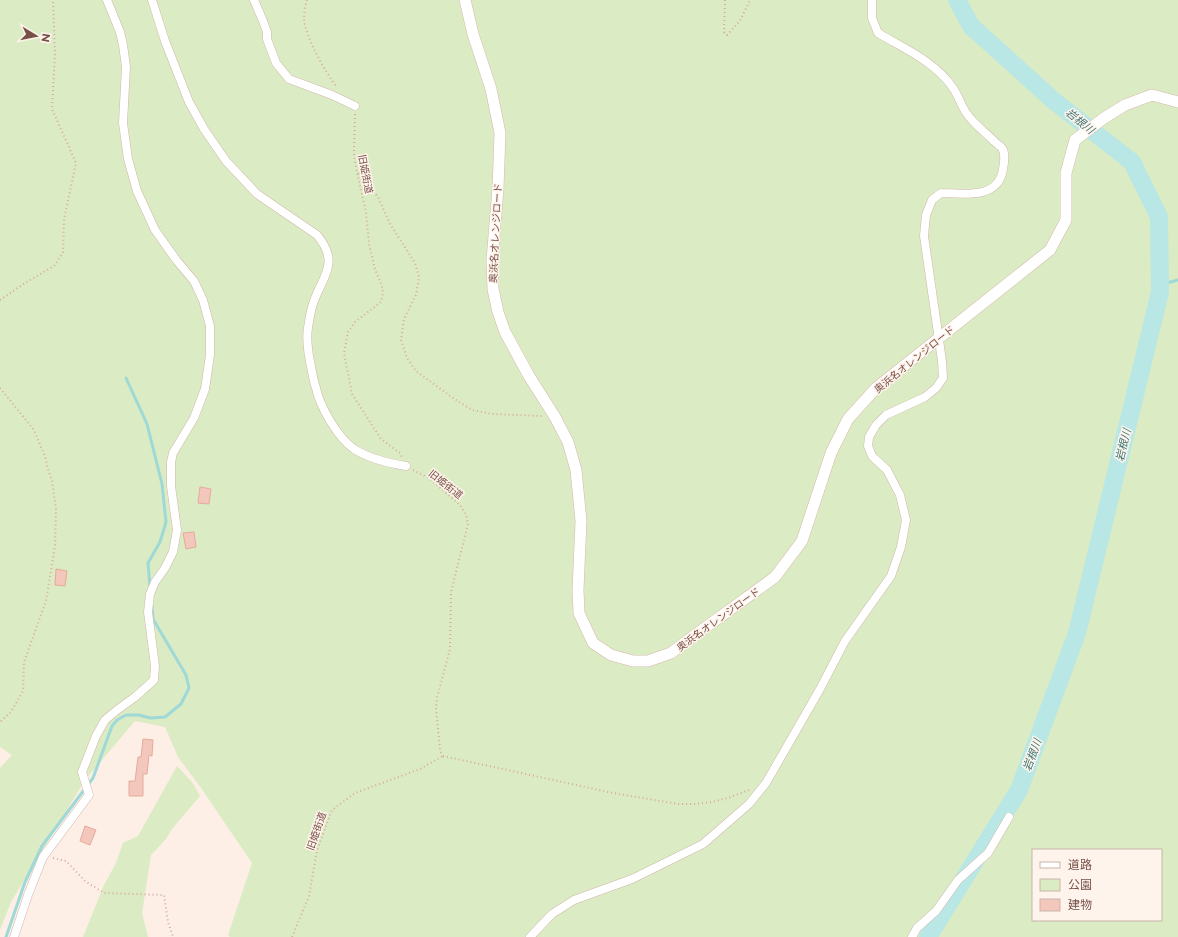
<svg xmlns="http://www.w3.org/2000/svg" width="1178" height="937" viewBox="0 0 1178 937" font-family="Montserrat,'Noto Sans JP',sans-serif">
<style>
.green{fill:#dbebc3;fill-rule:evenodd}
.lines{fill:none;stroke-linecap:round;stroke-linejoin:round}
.stream{stroke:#9fd9d7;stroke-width:3}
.river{stroke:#b9e7e5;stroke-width:18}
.building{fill:#f3c7bc;stroke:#e6aa9c}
.street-casing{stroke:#d1b7ad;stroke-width:9}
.secondary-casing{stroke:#d7b7ad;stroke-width:12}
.path{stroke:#d8aa9f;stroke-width:2;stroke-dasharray:1 3;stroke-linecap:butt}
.street{stroke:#fff;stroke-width:8}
.secondary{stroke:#fff;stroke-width:11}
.labels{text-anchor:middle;stroke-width:3;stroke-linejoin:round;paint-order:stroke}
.street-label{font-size:10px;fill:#775149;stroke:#fff4ec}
.water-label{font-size:11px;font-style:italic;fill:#3a7574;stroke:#fff4ec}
</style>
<rect width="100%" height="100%" fill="#fdefe5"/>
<!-- green -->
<g class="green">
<path d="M 0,0 L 1178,0 L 1178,937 L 230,937 L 228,935 L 252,863 L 201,788 L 178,757 L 165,727 L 135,721 L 85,780 L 11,902 L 0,930 L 0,768 L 12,755 L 0,747 ZM 1033,850 L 1161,850 L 1161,920 L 1033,920 Z"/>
<path d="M 177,766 L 192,782 L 200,796 L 172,829 L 166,839 L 151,855 L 142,913 L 148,937 L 83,937 L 104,885 L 116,863 L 123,843 L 138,836 Z"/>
</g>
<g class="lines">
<!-- stream -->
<g class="stream">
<path d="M 1160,285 L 1178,280"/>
<path d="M 126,378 L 147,424 L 162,484 L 166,522 L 160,542 L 148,563 L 150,587"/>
<path d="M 6,937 L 25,882 L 42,846 L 93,778 L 112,726 L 117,720 L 126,715 L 139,715 L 150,718 L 165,717 L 181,704 L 189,688 L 186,675 L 153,619 L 152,606"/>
</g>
<!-- river -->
<path class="river" d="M 928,937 L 1019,790 L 1077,633 L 1160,292 L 1159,217 L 1132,162 L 1054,101 L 971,26 L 957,0"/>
</g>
<!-- building -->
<g class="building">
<path d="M 200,487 L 211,489 L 209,504 L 198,503 Z"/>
<path d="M 194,532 L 196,547 L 186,549 L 183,533 Z"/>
<path d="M 56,569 L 67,571 L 65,586 L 55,585 Z"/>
<path d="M 143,739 L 153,740 L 152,756 L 149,755 L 147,774 L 143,774 L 143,796 L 129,796 L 129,781 L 135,781 L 138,757 L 141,757 Z"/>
<path d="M 85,826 L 96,830 L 90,845 L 80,841 Z"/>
</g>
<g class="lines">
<defs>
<g id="street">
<path d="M 152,0 L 165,41 L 189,102 L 204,129 L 226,161 L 257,194 L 317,235 C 342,265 320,278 312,307 C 310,314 309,322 308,328 C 306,339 308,351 310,362 C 312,370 313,380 316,388 C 320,407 338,438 354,449 C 370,459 387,463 406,466"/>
<path d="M 254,0 L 263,21 L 267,32 L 267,39 L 276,63 L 289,79 L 332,95 L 355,106"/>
<path d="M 14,937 L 28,895 L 43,857 L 89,795 L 82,772 L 96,736 L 105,720 L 117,710 L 135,697 L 154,680 L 155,666 L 148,612 L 150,594 L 155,582 L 165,568 L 173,552 L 177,530 L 171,486 L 171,462 L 173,453 L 194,418 L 205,389 L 210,355 L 210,326 L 203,300 L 194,281 L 177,261 L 155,230 L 137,191 L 128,159 L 123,123 L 126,67 L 123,45 L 120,32 L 107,0"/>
<path d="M 530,937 L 552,914 L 574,900 L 632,879 L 703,844 L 749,804 L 766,783 L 820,689 L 845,641 L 891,576 L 901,547 L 906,520 L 900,495 L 887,470 L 872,456 L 868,446 L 869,437 L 876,425 L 886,415 L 925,397 L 936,388 L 943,378 L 942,361 L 924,236 L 926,215 L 932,200 L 941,193 C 965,194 999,199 1003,169 C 1004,163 1006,154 1002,148 C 1001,146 997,144 995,142 C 987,134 978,127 971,119 C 962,110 960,98 953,88 C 936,62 903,48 878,33 L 872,18 L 872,0"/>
<path d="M 912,937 L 917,928 L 936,911 L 958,880 L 988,853 L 1009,817"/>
</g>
<path id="secondary" d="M 465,0 L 473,34 L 491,89 L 500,133 L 498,189 L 492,260 L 493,289 L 498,312 L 505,332 L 529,376 L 555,417 L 568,442 L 576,470 L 581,521 L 578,590 L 579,613 L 593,643 L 611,655 L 633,661 L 648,661 L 671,653 L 691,638 L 775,577 L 802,541 L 831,453 L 848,419 L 876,388 L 1050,250 L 1066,220 L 1066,173 L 1075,140 L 1104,118 L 1125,105 L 1152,95 L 1178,102"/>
</defs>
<!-- street casing -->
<use href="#street" class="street-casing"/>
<!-- secondary casing -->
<use href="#secondary" class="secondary-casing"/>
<!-- path -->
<g class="path">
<path d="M 307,0 C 305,5 304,13 304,19 C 305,36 326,74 337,87"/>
<path d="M 725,0 L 724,32 L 727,35 L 740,21 L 750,0"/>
<path d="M 355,114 L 354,152 L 355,163 L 366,213 L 369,244 L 375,269 L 382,286 L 383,293 L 381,302 L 355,322 L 348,332 L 344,353 L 352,394 L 381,439 L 400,453 L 402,457"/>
<path d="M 358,173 L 378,197 L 390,224 L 415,263 L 419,277 L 416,295 L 404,319 L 401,340 L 407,358 L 416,371 L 453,398 L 472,410 L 493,414 L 542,416"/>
<path d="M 0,300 L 25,283 L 54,266 L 63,253 L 64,219 L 76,163 L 52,109 L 55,53 L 53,0"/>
<path d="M 0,388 L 34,430 L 46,459 L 47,466 L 52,481 L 56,509 L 55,546 L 46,601 L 24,662 L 23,691 L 11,712 L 0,722"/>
<path d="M 413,470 L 429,478 L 460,505 L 466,515 L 468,524 L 451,592 L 450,649 L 437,698 L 436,708 L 440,750 L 443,756"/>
<path d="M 443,756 L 613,793 L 678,804 L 696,804 L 712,802 L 728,798 L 749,790"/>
<path d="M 53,858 L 66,861 L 85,881 L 104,893 L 164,895 L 168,922 L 173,937"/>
<path d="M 292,937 L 309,896 L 317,850 L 332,810 L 355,793 L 420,769 L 443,756"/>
</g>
<!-- street -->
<use href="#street" class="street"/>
<!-- secondary -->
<use href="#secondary" class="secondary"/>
</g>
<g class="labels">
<!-- street labels -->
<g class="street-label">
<text transform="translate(366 174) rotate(79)" y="4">旧姫街道</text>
<text transform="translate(495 233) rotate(-87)" y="4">奥浜名オレンジロード</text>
<text transform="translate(914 359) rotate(-39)" y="4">奥浜名オレンジロード</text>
<text transform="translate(446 484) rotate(38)" y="4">旧姫街道</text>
<text transform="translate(718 619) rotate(-36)" y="4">奥浜名オレンジロード</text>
<text transform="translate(316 831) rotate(-71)" y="4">旧姫街道</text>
</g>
<!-- water labels -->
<g class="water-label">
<text transform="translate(1080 121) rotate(39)" y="4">岩根川</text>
<text transform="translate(1123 445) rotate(-76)" y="4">岩根川</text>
<text transform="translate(1032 755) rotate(-70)" y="4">岩根川</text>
</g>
</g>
<!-- legend -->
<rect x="1032" y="849" width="130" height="72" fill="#fff4ec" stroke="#c9b3ab"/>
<rect x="1040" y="862" width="20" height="6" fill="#ffffff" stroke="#c9b3ab"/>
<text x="1068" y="869" font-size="12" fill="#775149">道路</text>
<rect x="1040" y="879" width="20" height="12" fill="#dbebc3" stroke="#c9b3ab"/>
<text x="1068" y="889" font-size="12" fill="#775149">公園</text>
<rect x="1040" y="899" width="20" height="12" fill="#f3c7bc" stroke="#c9b3ab"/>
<text x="1068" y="909" font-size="12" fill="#775149">建物</text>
<!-- north arrow -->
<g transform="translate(36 36) rotate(100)" stroke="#fff4ec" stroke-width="3" paint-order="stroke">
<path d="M0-3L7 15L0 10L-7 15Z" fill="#775149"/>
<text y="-6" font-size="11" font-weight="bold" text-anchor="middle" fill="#775149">N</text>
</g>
</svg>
